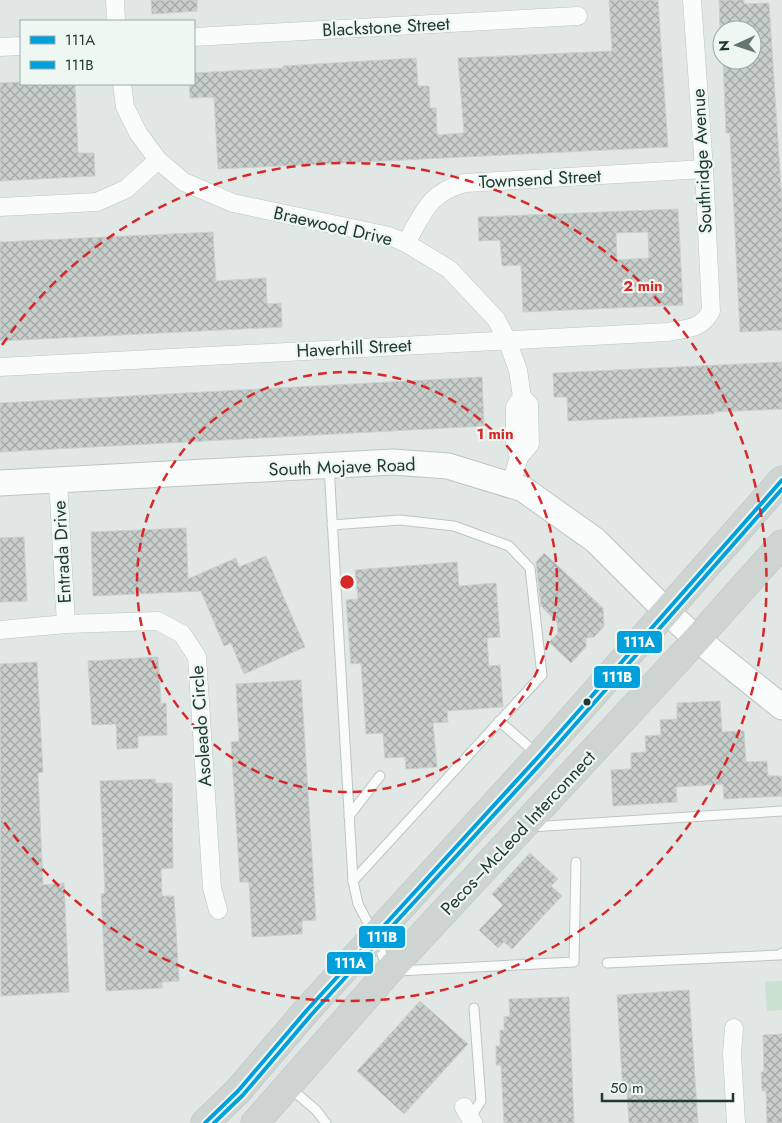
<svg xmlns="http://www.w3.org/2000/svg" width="782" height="1123" viewBox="0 0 782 1123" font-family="Jost,sans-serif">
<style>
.grass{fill:#cae0d0}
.building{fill:url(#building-cross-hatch);stroke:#cad0cd;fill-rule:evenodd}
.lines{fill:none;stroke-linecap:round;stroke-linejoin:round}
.lane-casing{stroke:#bec4c1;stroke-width:11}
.street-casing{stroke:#bec4c1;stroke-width:19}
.secondary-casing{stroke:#bdc5c1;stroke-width:27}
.primary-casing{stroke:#bbc3c1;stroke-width:29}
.lane{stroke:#fafbfb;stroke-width:9}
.street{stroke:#fafbfb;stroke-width:18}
.secondary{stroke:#fafbfb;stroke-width:25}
.primary{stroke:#cdd4d1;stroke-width:28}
.bus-1-casing{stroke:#eef7f2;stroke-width:8}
.bus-2-casing{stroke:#eef7f2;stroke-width:8}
.bus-1{stroke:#00a0dc;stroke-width:4}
.bus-2{stroke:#00a0dc;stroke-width:4}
.ring{fill:none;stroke:#d62828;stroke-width:2.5;stroke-dasharray:9 6}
.bus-dot{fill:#203931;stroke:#eef7f2;stroke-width:2}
.labels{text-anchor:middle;stroke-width:4.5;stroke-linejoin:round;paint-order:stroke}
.street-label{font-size:18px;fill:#203931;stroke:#eef7f2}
.centre{fill:#d62828;stroke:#eef7f2;stroke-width:2.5}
.ring-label{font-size:15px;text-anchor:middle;font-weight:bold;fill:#d62828;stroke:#eef7f2;stroke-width:4.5;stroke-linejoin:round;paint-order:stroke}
.line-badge{stroke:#eef7f2;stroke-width:2}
.badge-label{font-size:14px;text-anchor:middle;font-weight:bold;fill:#fff}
</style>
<defs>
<pattern id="building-cross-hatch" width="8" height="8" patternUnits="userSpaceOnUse" patternTransform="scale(1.25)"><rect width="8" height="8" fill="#c8cecb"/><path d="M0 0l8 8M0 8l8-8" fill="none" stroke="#a2a8a5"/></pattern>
</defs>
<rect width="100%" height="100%" fill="#e1e7e4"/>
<!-- grass -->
<path class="grass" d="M 782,981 L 782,1010 L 767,1011 L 765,982 Z"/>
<!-- building -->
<g class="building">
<path d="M 151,0 L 197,0 L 197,11 L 152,14 Z"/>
<path d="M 609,0 L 658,0 L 668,147 L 218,169 L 214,97 L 190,98 L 189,84 L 194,84 L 194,73 L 283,68 L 283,66 L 416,58 L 418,86 L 429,86 L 430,108 L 436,108 L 437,135 L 464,133 L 458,58 L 612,51 Z"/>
<path d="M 719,0 L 744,0 L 744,4 L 769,3 L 782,203 L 782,330 L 740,332 L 730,133 L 726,133 L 723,60 L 752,60 L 752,30 L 720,30 Z"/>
<path d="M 21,82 L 21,84 L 75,84 L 78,153 L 94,153 L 95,176 L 0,181 L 0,83 Z"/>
<path d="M 678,209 L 683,305 L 523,312 L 521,265 L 502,266 L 500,240 L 479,241 L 478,217 ZM 648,232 L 649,258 L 617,260 L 616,233 Z"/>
<path d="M 213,232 L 216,281 L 266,278 L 267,304 L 281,303 L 282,327 L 0,341 L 0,242 Z"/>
<path d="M 782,362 L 782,409 L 714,412 L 714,414 L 568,421 L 567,397 L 554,397 L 553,373 Z"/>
<path d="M 482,377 L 484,426 L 0,452 L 0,403 Z"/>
<path d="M 186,528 L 188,579 L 236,558 L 239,567 L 266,556 L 305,647 L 244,674 L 231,643 L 224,646 L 201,591 L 93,596 L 91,532 Z"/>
<path d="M 24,537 L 27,601 L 0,602 L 0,538 Z"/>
<path d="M 544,553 L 603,608 L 604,626 L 594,637 L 586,638 L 586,647 L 571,663 L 549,642 L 558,633 L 557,622 L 541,606 L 536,562 Z"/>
<path d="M 457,562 L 459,586 L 496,583 L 500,637 L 487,638 L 489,666 L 500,665 L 503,707 L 447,711 L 448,722 L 433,723 L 437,767 L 406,769 L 405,757 L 385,758 L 383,733 L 366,734 L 361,663 L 351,664 L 346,600 L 358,599 L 355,570 Z"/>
<path d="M 158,657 L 161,704 L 166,703 L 167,735 L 138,736 L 138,748 L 117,749 L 116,724 L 92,725 L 88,661 Z"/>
<path d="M 37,662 L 43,772 L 38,773 L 43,885 L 64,883 L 69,992 L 1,996 L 0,664 Z"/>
<path d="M 301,680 L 316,920 L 302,921 L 302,934 L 252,937 L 249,882 L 240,882 L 231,742 L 239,741 L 236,684 Z"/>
<path d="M 720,701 L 722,732 L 744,731 L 746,762 L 767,761 L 768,776 L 781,776 L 782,796 L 724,799 L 723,784 L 676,787 L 677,802 L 613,806 L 611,770 L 631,769 L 631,753 L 646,752 L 645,736 L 661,735 L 660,720 L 677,719 L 677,703 Z"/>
<path d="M 155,779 L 156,783 L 172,783 L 173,868 L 161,869 L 162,896 L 174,896 L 179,981 L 162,982 L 162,988 L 106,991 L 101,894 L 105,893 L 100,781 Z"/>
<path d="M 530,853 L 558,879 L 551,886 L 562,896 L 512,949 L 504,942 L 498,948 L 479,930 L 503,905 L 492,894 Z"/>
<path d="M 689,990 L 698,1123 L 629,1123 L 627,1092 L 623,1093 L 617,995 Z"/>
<path d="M 569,997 L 574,1123 L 504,1123 L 501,1065 L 496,1065 L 496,1046 L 500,1046 L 500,1030 L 504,1030 L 504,1017 L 510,1016 L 509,999 Z"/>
<path d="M 420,1001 L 468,1044 L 404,1114 L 357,1071 Z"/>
<path d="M 782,1034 L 782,1123 L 767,1123 L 766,1091 L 762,1091 L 761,1072 L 764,1072 L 763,1035 Z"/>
</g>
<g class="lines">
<defs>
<g id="lane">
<path d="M 329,466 L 353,881 L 358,904 L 375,936 L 387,967"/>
<path d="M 332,525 L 400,520 L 454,526 L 509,546 L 530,568 L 542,675 L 353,881"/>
<path d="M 499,721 L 537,754"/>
<path d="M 349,816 L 380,776"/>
<path d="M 530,827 L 782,811"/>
<path d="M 607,963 L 780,955 L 782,953"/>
<path d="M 398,971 L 574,962 L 576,862"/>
<path d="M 290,1088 L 316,1110 L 326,1123"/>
<path d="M 470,1118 L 481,1101 L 474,1008"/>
</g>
<g id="street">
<path d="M 115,0 L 116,21"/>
<path d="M 194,37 L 578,16"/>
<path d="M 0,47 L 21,46"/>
<path d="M 122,84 L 125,107 L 138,133 L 158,160 L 184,182 L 233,203 L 389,236 L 406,243 L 449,269 L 496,319 L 507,340 L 518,370 L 522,397 L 529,404 L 530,444 L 519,457 L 511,484"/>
<path d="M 0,207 L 97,202 L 126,189 L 158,160"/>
<path d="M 406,243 C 424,212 428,193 465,183 L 704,169"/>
<path d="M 0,367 L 668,332 C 687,328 701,330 711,311 L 704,169 L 692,0"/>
<path d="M 519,457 L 515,443 L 515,407 L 522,397"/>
<path d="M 58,480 L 66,624"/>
<path d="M 0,630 L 66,624 L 158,621 L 182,634 L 197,657 L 212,888 L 218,910"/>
<path d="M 734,1028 L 732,1054 L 736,1123"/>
<path d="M 464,1107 L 473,1123"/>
</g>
<path id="secondary" d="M 0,483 L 393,462 L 448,466 L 523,489 L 595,540 L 666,611 L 697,639 L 782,707"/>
<g id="primary">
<path d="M 205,1123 L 238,1091 L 307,1010 L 539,756 L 782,480"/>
<path d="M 255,1123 L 389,971 L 697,639 L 782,544"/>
</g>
</defs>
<!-- lane casing -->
<use href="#lane" class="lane-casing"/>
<!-- street casing -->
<use href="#street" class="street-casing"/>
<!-- secondary casing -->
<use href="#secondary" class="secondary-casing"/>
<!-- primary casing -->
<use href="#primary" class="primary-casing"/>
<!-- lane -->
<use href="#lane" class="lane"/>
<!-- street -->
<use href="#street" class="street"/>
<!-- secondary -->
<use href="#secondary" class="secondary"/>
<!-- primary -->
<use href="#primary" class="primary"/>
<defs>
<path id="bus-1" d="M 205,1123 L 238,1091 L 307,1010 L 539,756 L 782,480"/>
<path id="bus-2" d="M 214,1123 L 243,1095 L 312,1014 L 544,760 L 782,489"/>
</defs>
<!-- bus-1 casing -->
<use href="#bus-1" class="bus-1-casing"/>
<!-- bus-2 casing -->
<use href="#bus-2" class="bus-2-casing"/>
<!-- bus-1 -->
<use href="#bus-1" class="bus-1"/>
<!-- bus-2 -->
<use href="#bus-2" class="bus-2"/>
</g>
<!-- distance rings -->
<g class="ring">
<circle cx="347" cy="582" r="210"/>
<path d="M2 345A419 419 0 1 1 2 819"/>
</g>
<!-- markers -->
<circle class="bus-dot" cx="587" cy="702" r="4.5"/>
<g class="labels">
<!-- street labels -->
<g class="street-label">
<text transform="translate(386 27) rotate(-3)" y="6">Blackstone Street</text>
<text transform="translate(702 161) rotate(-93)" y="6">Southridge Avenue</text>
<text transform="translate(540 179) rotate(-3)" y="6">Townsend Street</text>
<text transform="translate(333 226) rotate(13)" y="6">Braewood Drive</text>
<text transform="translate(354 348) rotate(-3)" y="6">Haverhill Street</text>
<text transform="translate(342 467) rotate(-2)" y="6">South Mojave Road</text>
<text transform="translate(62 552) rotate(-93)" y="6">Entrada Drive</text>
<text transform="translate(201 726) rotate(-94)" y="6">Asoleado Circle</text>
<text transform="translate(518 833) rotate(-47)" y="6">Pecos–McLeod Interconnect</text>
</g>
</g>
<circle cx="347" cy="582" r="8" class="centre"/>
<g class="ring-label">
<text x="643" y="291">2 min</text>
<text x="495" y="439">1 min</text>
</g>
<g class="line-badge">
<rect x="616" y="630" width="47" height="24" rx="5" fill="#00a0dc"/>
<rect x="593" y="665" width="48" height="24" rx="5" fill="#00a0dc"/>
<rect x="358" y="925" width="48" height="24" rx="5" fill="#00a0dc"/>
<rect x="326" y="951" width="48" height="24" rx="5" fill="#00a0dc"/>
</g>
<g class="badge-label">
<text x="639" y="647">111A</text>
<text x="617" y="682">111B</text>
<text x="382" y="942">111B</text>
<text x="350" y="968">111A</text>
</g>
<!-- legend -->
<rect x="20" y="20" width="175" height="65" fill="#eef7f2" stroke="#9caba5"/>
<rect x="30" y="36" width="25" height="8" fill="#00a0dc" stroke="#9caba5"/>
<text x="65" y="45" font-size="15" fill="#203931">111A</text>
<rect x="30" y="61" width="25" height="8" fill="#00a0dc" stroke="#9caba5"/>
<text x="65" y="70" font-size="15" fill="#203931">111B</text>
<!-- north arrow -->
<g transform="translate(737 45) rotate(267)"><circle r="24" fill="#eef7f2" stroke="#9caba5"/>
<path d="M0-4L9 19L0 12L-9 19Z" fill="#647670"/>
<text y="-8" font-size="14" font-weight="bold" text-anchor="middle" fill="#203931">N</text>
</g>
<!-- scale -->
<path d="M602 1093v8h131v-8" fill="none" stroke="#203931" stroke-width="2.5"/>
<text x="610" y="1093" font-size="15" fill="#203931" stroke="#eef7f2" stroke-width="4" paint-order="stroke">50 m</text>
</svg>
